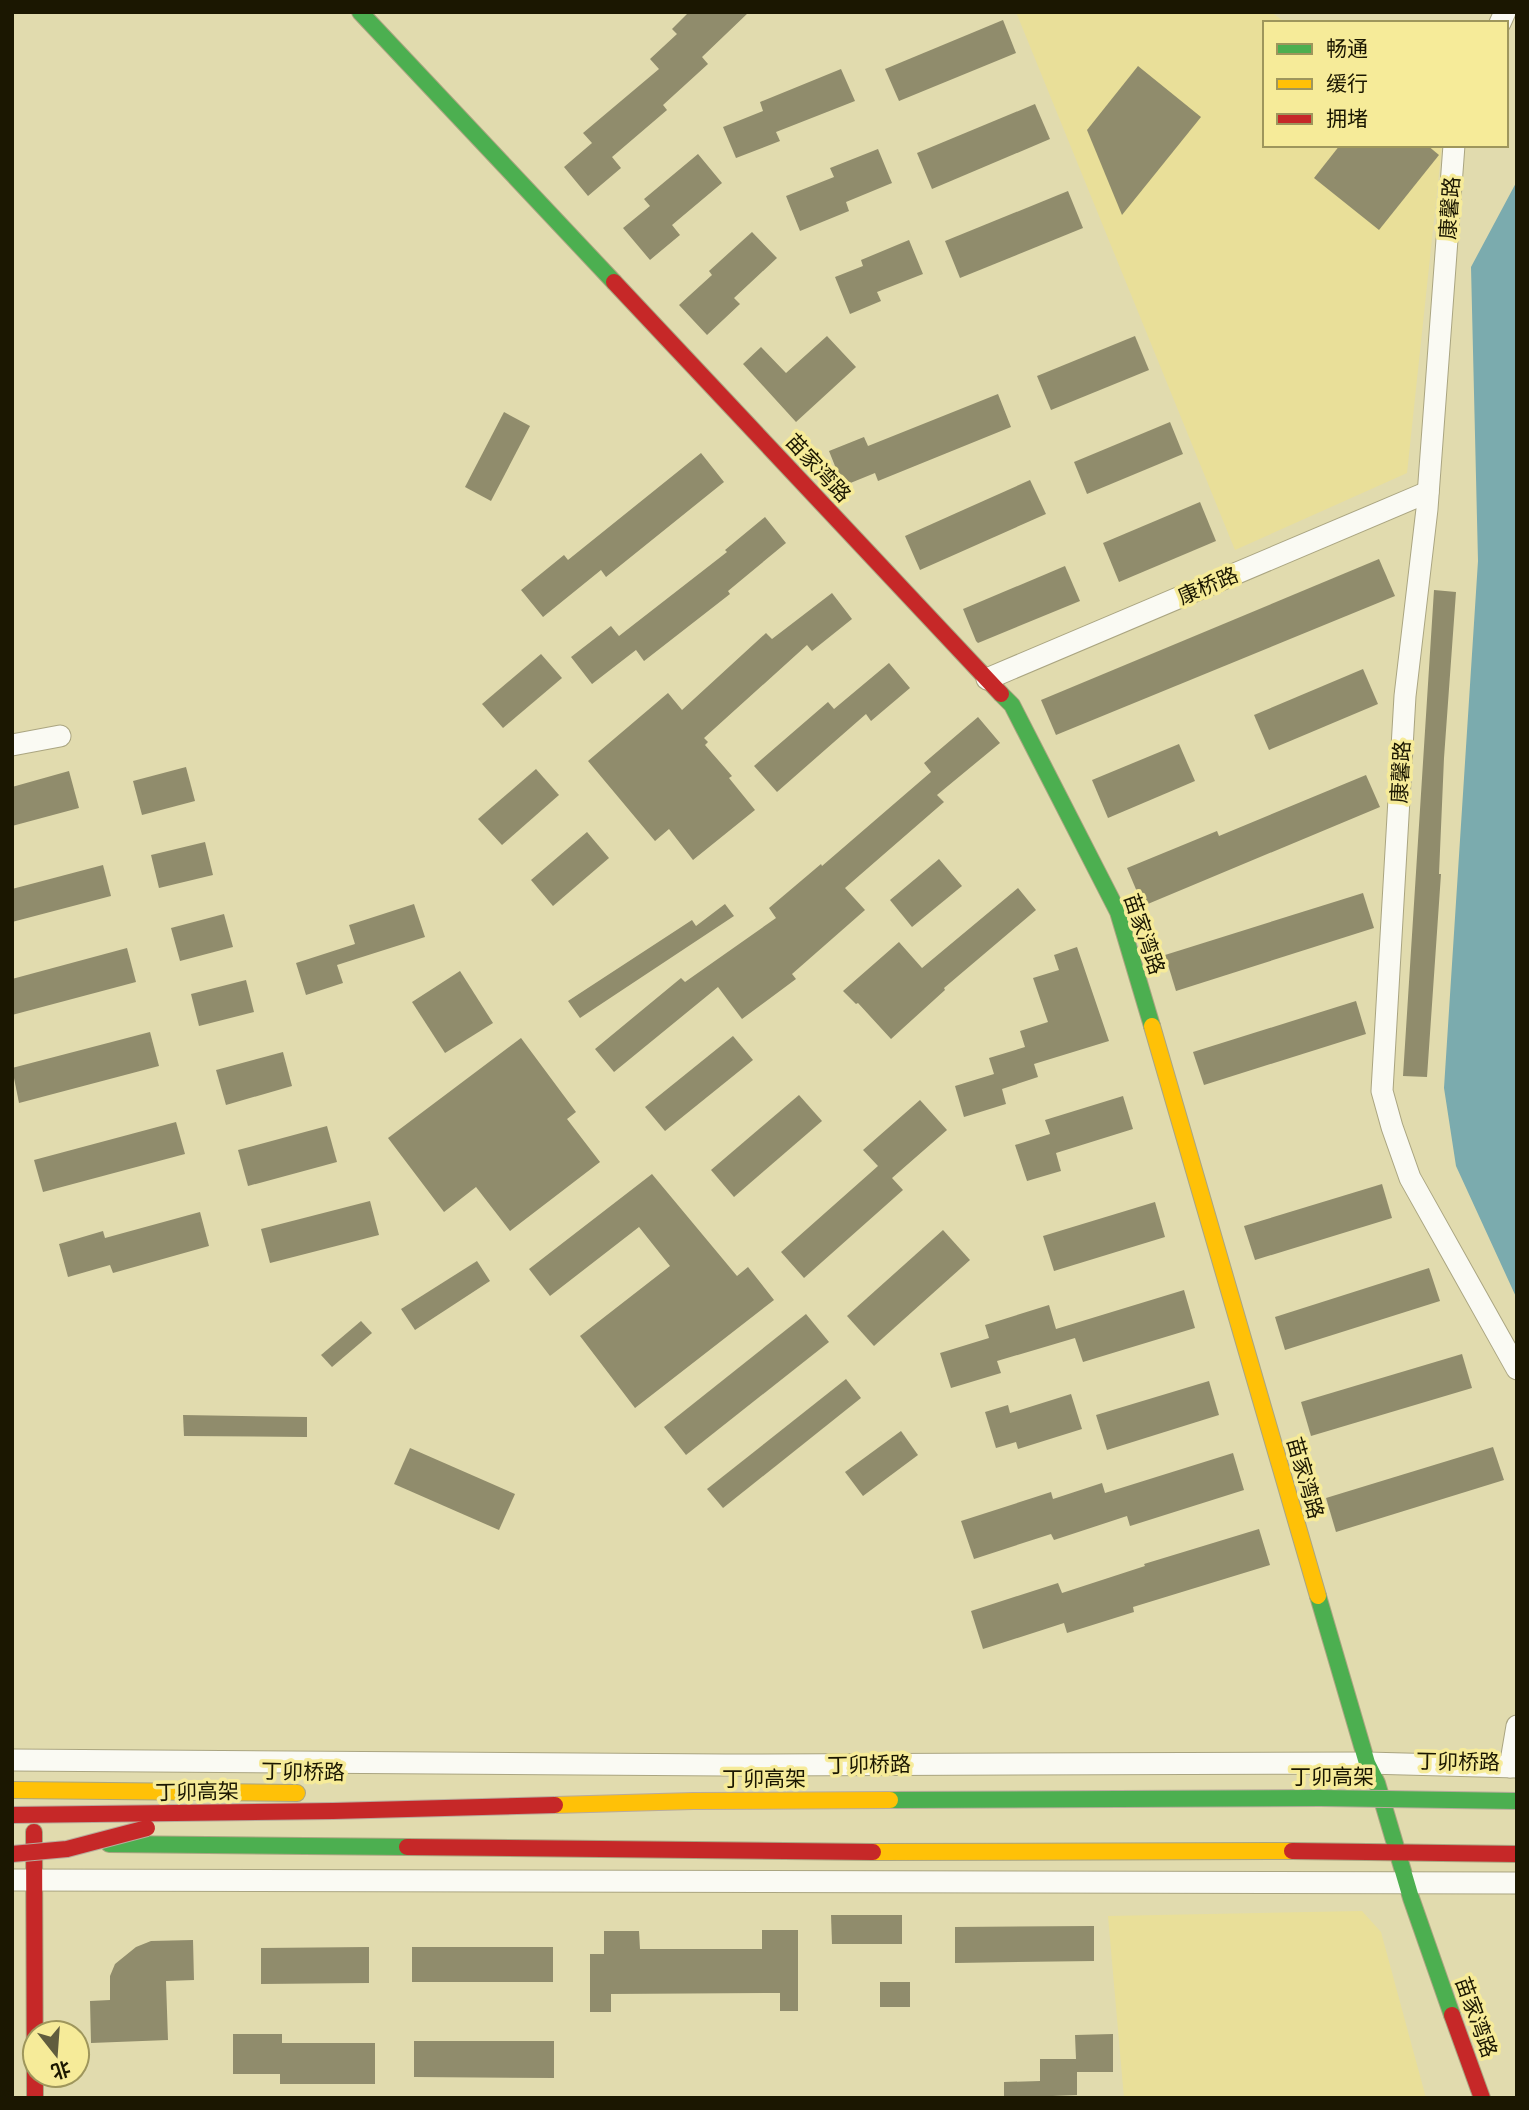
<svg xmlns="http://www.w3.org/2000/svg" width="1529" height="2110" viewBox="0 0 1529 2110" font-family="Karla,'Noto Sans SC',sans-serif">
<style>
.built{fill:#e9df99}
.water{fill:#7babae}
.building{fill:#908c6c}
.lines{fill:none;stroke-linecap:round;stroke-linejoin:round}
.street-casing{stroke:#aaa581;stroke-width:23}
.fast-casing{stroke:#aaa581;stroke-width:18}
.slow-casing{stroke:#aaa581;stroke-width:18}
.jam-casing{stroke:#aaa581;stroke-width:18}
.street{stroke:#fafaf3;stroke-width:21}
.fast{stroke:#4caf50;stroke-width:16}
.slow{stroke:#ffc107;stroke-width:16}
.jam{stroke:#c62828;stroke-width:16}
.fast-bridge-casing{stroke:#b9ab9c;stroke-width:18;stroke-linecap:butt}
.slow-bridge-casing{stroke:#b9ab9c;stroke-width:18;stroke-linecap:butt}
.jam-bridge-casing{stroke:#b9ab9c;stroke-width:18;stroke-linecap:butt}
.fast-bridge{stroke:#4caf50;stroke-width:16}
.slow-bridge{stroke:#ffc107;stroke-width:16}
.jam-bridge{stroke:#c62828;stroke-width:16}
.labels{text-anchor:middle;stroke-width:7;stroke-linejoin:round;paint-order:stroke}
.street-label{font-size:21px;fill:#1b1701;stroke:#f6eb99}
</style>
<rect width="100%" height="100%" fill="#e1dbae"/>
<!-- built -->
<g class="built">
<path d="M 1016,12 L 1271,12 L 1286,23 L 1265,23 L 1265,145 L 1442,145 L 1407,473 L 1235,550 Z"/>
<path d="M 1362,1911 L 1381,1932 L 1426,2098 L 1124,2098 L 1108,1916 Z"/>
</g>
<!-- water -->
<path class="water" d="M 1517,181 L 1517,1299 L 1456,1166 L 1444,1088 L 1478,561 L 1471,267 Z"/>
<!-- building -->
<g class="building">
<path d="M 689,12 L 749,12 L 702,57 L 708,64 L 663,105 L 667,110 L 612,157 L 621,168 L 588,196 L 564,167 L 592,143 L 583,133 L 659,69 L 650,59 L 677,34 L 672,29 Z"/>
<path d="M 1003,20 L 1016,53 L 899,101 L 885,69 Z"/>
<path d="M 1138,66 L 1201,117 L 1122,215 L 1087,130 Z"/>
<path d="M 841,69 L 855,101 L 776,132 L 780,141 L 736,158 L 723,127 L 763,111 L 760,102 Z"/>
<path d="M 1035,104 L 1050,139 L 932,189 L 917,153 Z"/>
<path d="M 1340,145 L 1427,145 L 1439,155 L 1379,230 L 1314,178 Z"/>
<path d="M 878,149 L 892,183 L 846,202 L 849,211 L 800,231 L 786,196 L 834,177 L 830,168 Z"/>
<path d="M 698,154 L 722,183 L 672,225 L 680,235 L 650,260 L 623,228 L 650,206 L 644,199 Z"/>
<path d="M 1068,191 L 1083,228 L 960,278 L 945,241 Z"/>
<path d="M 752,232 L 777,258 L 734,298 L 740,304 L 707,335 L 679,305 L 712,275 L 709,271 Z"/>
<path d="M 909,240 L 923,274 L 877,292 L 881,301 L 850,314 L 835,277 L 863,266 L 861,260 Z"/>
<path d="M 827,336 L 856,367 L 796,422 L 743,364 L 761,347 L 786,373 Z"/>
<path d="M 1135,336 L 1149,370 L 1051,410 L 1037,376 Z"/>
<path d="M 998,394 L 1011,427 L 878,481 L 875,473 L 843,486 L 829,451 L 864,437 L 868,446 Z"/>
<path d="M 504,412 L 530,426 L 491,501 L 465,487 Z"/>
<path d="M 1170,422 L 1183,454 L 1087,494 L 1074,462 Z"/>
<path d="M 701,453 L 724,482 L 606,577 L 601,570 L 543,617 L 521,590 L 564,555 L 568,560 Z"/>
<path d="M 1030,480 L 1046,514 L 920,570 L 905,536 Z"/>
<path d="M 1200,502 L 1216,541 L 1119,582 L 1103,543 Z"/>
<path d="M 765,517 L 786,543 L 728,591 L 730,594 L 644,661 L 636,650 L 592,684 L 571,657 L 611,626 L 619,636 L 727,552 L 725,550 Z"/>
<path d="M 1379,559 L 1395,596 L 1056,735 L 1041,700 Z"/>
<path d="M 1065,566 L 1080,601 L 978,643 L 976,641 L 963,609 Z"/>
<path d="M 1434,590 L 1456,592 L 1444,758 L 1439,874 L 1441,874 L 1427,1077 L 1403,1076 Z"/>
<path d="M 832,593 L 852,619 L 812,651 L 807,645 L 704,738 L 708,742 L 705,745 L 732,776 L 729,778 L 755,810 L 693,860 L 669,829 L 655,841 L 588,761 L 668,693 L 682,710 L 766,633 L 772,639 Z"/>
<path d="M 541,654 L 562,678 L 503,728 L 482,704 Z"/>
<path d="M 889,663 L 910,688 L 871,721 L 866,714 L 777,792 L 754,766 L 828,702 L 834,709 Z"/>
<path d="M 1363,669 L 1378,704 L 1269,750 L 1254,715 Z"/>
<path d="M 978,717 L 1000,743 L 937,795 L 944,802 L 845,888 L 865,910 L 792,974 L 796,979 L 742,1019 L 718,987 L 614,1072 L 595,1049 L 681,978 L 685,982 L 776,918 L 769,908 L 821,864 L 822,866 L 931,772 L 924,763 Z"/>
<path d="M 1179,744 L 1195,781 L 1108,818 L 1092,780 Z"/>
<path d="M 186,767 L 195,801 L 142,815 L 133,781 Z"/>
<path d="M 536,769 L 559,795 L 502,845 L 478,819 Z"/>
<path d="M 69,771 L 79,808 L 12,826 L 12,787 Z"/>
<path d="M 1366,775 L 1380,807 L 1143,906 L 1127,868 L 1217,831 L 1219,836 Z"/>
<path d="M 587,832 L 609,858 L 553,906 L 531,880 Z"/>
<path d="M 205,842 L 213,875 L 159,888 L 151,855 Z"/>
<path d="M 939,859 L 962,886 L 912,927 L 890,900 Z"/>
<path d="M 103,865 L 111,896 L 12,922 L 12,889 Z"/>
<path d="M 1018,888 L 1036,910 L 944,988 L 945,990 L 891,1039 L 858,1003 L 856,1004 L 843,991 L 899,942 L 922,968 Z"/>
<path d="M 1363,893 L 1374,928 L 1176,991 L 1165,955 Z"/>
<path d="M 414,904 L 425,937 L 337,965 L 343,983 L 306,995 L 296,963 L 355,944 L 349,925 Z"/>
<path d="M 725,904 L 734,916 L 580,1018 L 568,1001 L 692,920 L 696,926 Z"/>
<path d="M 224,914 L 233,947 L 180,961 L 171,928 Z"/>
<path d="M 1077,947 L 1109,1041 L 1034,1064 L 1038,1077 L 1002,1089 L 1006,1104 L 964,1117 L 955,1086 L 994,1074 L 989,1058 L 1025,1047 L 1020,1031 L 1048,1022 L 1033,978 L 1059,970 L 1054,955 Z"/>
<path d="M 127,948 L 136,982 L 12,1015 L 12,979 Z"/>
<path d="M 460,971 L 493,1023 L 445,1053 L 412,1002 Z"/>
<path d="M 246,980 L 254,1012 L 199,1026 L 191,994 Z"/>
<path d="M 1356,1001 L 1366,1034 L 1204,1085 L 1193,1052 Z"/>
<path d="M 150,1032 L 159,1066 L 19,1103 L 12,1068 Z"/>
<path d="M 733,1036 L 753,1060 L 665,1131 L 645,1107 Z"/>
<path d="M 521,1038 L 576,1112 L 567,1119 L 600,1162 L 510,1231 L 476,1187 L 444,1212 L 388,1138 Z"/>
<path d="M 283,1052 L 292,1086 L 226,1105 L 216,1070 Z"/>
<path d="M 799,1095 L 822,1121 L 734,1197 L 711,1170 Z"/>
<path d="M 1123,1096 L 1133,1129 L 1056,1153 L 1061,1171 L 1027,1181 L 1015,1145 L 1050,1134 L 1045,1120 Z"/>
<path d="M 920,1100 L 947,1130 L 892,1178 L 903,1190 L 804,1278 L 781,1252 L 878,1166 L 863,1150 Z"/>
<path d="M 176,1122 L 185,1154 L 43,1192 L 34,1160 Z"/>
<path d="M 327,1126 L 337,1162 L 248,1186 L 238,1150 Z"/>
<path d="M 652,1174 L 737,1276 L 748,1267 L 774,1300 L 635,1408 L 580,1336 L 670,1266 L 639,1227 L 550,1296 L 529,1269 Z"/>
<path d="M 1382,1184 L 1392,1218 L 1255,1260 L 1244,1226 Z"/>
<path d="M 370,1201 L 379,1235 L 270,1263 L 261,1229 Z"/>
<path d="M 1155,1202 L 1165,1237 L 1054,1271 L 1043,1236 Z"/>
<path d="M 200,1212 L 209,1246 L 113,1273 L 110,1265 L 68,1277 L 59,1244 L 103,1231 L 105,1238 Z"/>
<path d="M 943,1230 L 970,1260 L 874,1346 L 847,1316 Z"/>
<path d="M 477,1261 L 490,1281 L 415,1330 L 401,1309 Z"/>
<path d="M 1429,1268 L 1440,1301 L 1285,1350 L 1275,1317 Z"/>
<path d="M 1184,1290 L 1195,1328 L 1083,1362 L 1075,1338 L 997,1361 L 1001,1373 L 951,1388 L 940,1353 L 989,1338 L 985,1325 L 1049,1305 L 1056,1329 Z"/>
<path d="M 806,1314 L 829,1342 L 686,1455 L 664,1427 Z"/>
<path d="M 361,1321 L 372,1333 L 332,1367 L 321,1355 Z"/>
<path d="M 1462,1354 L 1472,1388 L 1311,1436 L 1301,1402 Z"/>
<path d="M 846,1379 L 861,1398 L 723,1508 L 707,1489 Z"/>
<path d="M 1209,1381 L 1219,1415 L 1107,1450 L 1096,1415 Z"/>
<path d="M 1071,1394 L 1082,1429 L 1018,1449 L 1016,1442 L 996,1448 L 985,1412 L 1008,1405 L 1010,1413 Z"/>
<path d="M 183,1415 L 307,1417 L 307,1437 L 184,1436 Z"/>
<path d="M 901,1431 L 918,1455 L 863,1496 L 845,1472 Z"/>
<path d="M 1493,1447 L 1504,1480 L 1336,1532 L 1326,1498 Z"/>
<path d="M 410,1448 L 515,1494 L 499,1530 L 394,1484 Z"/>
<path d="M 1233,1453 L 1244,1490 L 1130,1526 L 1127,1516 L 1054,1540 L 1051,1534 L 974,1559 L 961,1521 L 1051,1492 L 1053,1499 L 1102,1483 L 1105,1493 Z"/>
<path d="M 1259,1529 L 1270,1565 L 1133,1607 L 1134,1612 L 1067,1633 L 1064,1623 L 983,1649 L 971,1611 L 1058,1583 L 1062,1593 L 1145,1566 L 1144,1564 Z"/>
<path d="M 831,1915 L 902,1915 L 902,1944 L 832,1944 Z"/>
<path d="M 1094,1926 L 1094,1961 L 955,1963 L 955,1927 Z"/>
<path d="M 762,1930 L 798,1930 L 798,2011 L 780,2011 L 780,1993 L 611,1994 L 611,2012 L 590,2012 L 590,1954 L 604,1954 L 604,1931 L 639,1931 L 640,1949 L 762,1949 Z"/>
<path d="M 193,1940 L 194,1980 L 166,1981 L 168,2040 L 91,2043 L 90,2001 L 110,2000 L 110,1976 L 115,1964 L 136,1947 L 151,1941 Z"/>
<path d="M 369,1947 L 369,1983 L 261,1984 L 261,1948 Z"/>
<rect x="412" y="1947" width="141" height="35"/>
<rect x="880" y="1982" width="30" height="25"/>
<path d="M 233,2034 L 282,2034 L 282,2043 L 375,2043 L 375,2084 L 280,2084 L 280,2074 L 233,2074 Z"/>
<path d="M 1113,2034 L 1113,2072 L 1077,2072 L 1077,2095 L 1004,2098 L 1004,2082 L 1040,2081 L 1040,2059 L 1076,2059 L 1075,2035 Z"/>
<path d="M 414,2041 L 554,2041 L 554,2078 L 414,2077 Z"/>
</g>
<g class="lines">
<defs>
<g id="street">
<path d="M 1500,23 L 1505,12"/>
<path d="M 1454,145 L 1427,509 L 1405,696 L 1382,1091 L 1392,1127 L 1410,1178 L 1517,1369"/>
<path d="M 987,679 L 1428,492"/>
<path d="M 12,745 L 60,736"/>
<path d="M 12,1760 L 725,1765 L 1367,1763 L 1517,1767"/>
<path d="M 1510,1767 L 1517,1726"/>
<path d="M 12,1880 L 1517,1883"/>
</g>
<g id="fast">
<path d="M 360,12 L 614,282"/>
<path d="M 1001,694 L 1012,705 L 1118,912 L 1152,1026"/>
<path d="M 1318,1596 L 1367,1763 L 1377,1783 L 1411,1898 L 1452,2015"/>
<path d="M 109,1844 L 407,1847"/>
</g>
<g id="slow">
<path d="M 1152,1026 L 1318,1596"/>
<path d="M 12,1790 L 297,1793"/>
<path d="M 873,1852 L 1292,1851"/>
</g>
<g id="jam">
<path d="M 614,282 L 1001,694"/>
<path d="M 34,1832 L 35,2098"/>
<path d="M 407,1847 L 873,1852"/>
<path d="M 1292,1851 L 1517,1854"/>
<path d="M 1452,2015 L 1482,2098"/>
</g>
</defs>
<!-- street casing -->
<use href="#street" class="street-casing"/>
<!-- fast casing -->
<use href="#fast" class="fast-casing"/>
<!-- slow casing -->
<use href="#slow" class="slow-casing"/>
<!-- jam casing -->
<use href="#jam" class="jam-casing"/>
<!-- street -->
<use href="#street" class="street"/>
<!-- fast -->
<use href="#fast" class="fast"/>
<!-- slow -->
<use href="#slow" class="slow"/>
<!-- jam -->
<use href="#jam" class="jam"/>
<defs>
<path id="fast-bridge" d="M 890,1800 L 1320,1798 L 1517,1801"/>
<path id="slow-bridge" d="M 555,1805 L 693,1801 L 890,1800"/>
<g id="jam-bridge">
<path d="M 12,1815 L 333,1811 L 555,1805"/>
<path d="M 12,1854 L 67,1849 L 147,1828"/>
</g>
</defs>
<!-- fast-bridge casing -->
<use href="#fast-bridge" class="fast-bridge-casing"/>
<!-- slow-bridge casing -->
<use href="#slow-bridge" class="slow-bridge-casing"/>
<!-- jam-bridge casing -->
<use href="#jam-bridge" class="jam-bridge-casing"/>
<!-- fast-bridge -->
<use href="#fast-bridge" class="fast-bridge"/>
<!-- slow-bridge -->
<use href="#slow-bridge" class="slow-bridge"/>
<!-- jam-bridge -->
<use href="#jam-bridge" class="jam-bridge"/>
</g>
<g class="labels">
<!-- street labels -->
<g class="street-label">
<text transform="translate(1450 208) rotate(-86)" y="7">康馨路</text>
<text transform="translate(818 468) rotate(47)" y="7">苗家湾路</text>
<text transform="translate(1208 586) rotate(-23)" y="7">康桥路</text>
<text transform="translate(1401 772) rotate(-87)" y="7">康馨路</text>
<text transform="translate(1144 934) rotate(71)" y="7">苗家湾路</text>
<text transform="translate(1305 1478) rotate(74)" y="7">苗家湾路</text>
<text transform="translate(1458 1762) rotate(1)" y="7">丁卯桥路</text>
<text transform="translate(869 1765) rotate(-1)" y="7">丁卯桥路</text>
<text transform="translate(303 1772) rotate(1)" y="7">丁卯桥路</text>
<text x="1332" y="1784">丁卯高架</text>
<text x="764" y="1786">丁卯高架</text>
<text transform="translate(197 1792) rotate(-1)" y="7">丁卯高架</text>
<text transform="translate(1476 2017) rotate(70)" y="7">苗家湾路</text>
</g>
</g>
<!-- border -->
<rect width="1529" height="2110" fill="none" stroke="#1b1701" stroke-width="28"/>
<!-- legend -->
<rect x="1263" y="21" width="245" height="126" fill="#f6eb99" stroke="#9e965c" stroke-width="2"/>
<rect x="1277" y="44" width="35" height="10" fill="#4caf50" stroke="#9e965c" stroke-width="2"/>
<text x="1326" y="56" font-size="21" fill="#1b1701">畅通</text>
<rect x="1277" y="79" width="35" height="10" fill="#ffc107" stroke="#9e965c" stroke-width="2"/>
<text x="1326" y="91" font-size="21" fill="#1b1701">缓行</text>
<rect x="1277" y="114" width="35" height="10" fill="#c62828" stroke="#9e965c" stroke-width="2"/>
<text x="1326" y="126" font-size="21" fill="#1b1701">拥堵</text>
<!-- north arrow -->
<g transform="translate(56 2054) rotate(163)"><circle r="33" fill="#f6eb99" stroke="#9e965c" stroke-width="2"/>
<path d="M0-5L12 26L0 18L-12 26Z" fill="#605c3e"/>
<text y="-10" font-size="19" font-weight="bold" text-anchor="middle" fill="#1b1701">北</text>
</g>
</svg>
